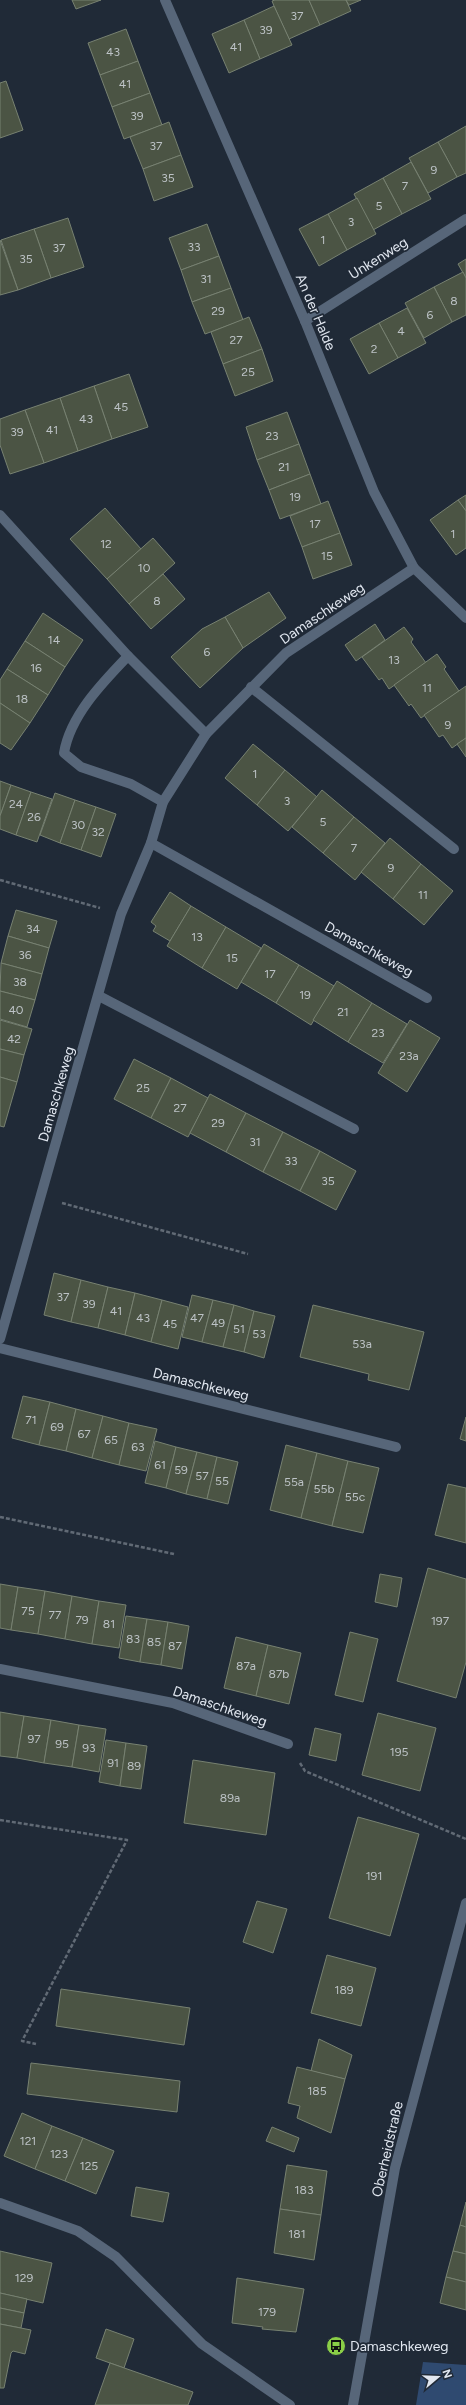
<svg xmlns="http://www.w3.org/2000/svg" width="466" height="2405" viewBox="0 0 466 2405" font-family="Figtree,sans-serif">
<style>
.green{fill:#2f4a70}
.building{fill:#4b5444;stroke:#778171}
.lines{fill:none;stroke-linecap:round;stroke-linejoin:round}
.path{stroke:#616a75;stroke-width:2.5;stroke-dasharray:4 2;stroke-linecap:butt}
.minor{stroke:#576679;stroke-width:10}
.tertiary{stroke:#576679;stroke-width:10}
.labels{text-anchor:middle;stroke-width:3.5;stroke-linejoin:round;paint-order:stroke}
.number-label{font-size:12px;fill:#bcc2c5}
.street-label{font-size:14px;fill:#e1e7f0;stroke:#202a37}
.poi-label{font-size:14px;fill:#e1e7f0;stroke:#202a37;text-anchor:start}
</style>
<rect width="100%" height="100%" fill="#202a37"/>
<!-- green -->
<path class="green" d="M 423,2362 L 466,2365 L 466,2405 L 416,2405 Z"/>
<!-- building -->
<g class="building">
<path d="M 72,0 L 101,0 L 76,9 Z"/>
<path d="M 275,0 L 309,0 L 320,25 L 289,39 L 274,6 L 272,1 Z"/>
<path d="M 309,0 L 346,0 L 351,11 L 320,25 Z"/>
<path d="M 346,0 L 361,0 L 349,5 Z"/>
<path d="M 274,6 L 292,45 L 260,59 L 244,20 Z"/>
<path d="M 244,20 L 260,59 L 229,73 L 212,34 Z"/>
<path d="M 126,29 L 138,61 L 100,75 L 88,43 Z"/>
<path d="M 138,61 L 150,93 L 112,107 L 100,75 Z"/>
<path d="M 6,81 L 23,130 L 0,138 L 0,83 Z"/>
<path d="M 150,93 L 162,125 L 124,139 L 112,107 Z"/>
<path d="M 169,122 L 181,155 L 143,169 L 130,137 Z"/>
<path d="M 466,126 L 466,173 L 457,177 L 438,142 Z"/>
<path d="M 438,142 L 457,177 L 428,193 L 409,158 Z"/>
<path d="M 181,155 L 193,187 L 154,201 L 143,169 Z"/>
<path d="M 411,162 L 431,199 L 402,214 L 383,178 Z"/>
<path d="M 383,178 L 402,214 L 373,230 L 354,194 Z"/>
<path d="M 357,198 L 376,234 L 347,250 L 328,214 Z"/>
<path d="M 328,214 L 347,250 L 319,266 L 299,229 Z"/>
<path d="M 68,218 L 84,267 L 51,278 L 34,229 Z"/>
<path d="M 207,224 L 219,256 L 181,270 L 169,238 Z"/>
<path d="M 34,229 L 51,278 L 18,290 L 1,240 Z"/>
<path d="M 0,240 L 18,290 L 0,295 Z"/>
<path d="M 219,256 L 231,288 L 192,302 L 181,270 Z"/>
<path d="M 466,259 L 466,278 L 458,264 Z"/>
<path d="M 463,272 L 466,278 L 466,315 L 452,322 L 434,287 Z"/>
<path d="M 434,287 L 452,322 L 424,338 L 405,303 Z"/>
<path d="M 231,288 L 243,320 L 205,334 L 192,302 Z"/>
<path d="M 407,308 L 426,343 L 398,358 L 379,323 Z"/>
<path d="M 249,317 L 262,349 L 223,364 L 211,332 Z"/>
<path d="M 379,323 L 398,358 L 369,374 L 350,339 Z"/>
<path d="M 262,349 L 273,381 L 235,396 L 223,364 Z"/>
<path d="M 129,374 L 148,427 L 112,439 L 94,386 Z"/>
<path d="M 94,386 L 112,439 L 78,451 L 60,398 Z"/>
<path d="M 60,398 L 78,451 L 44,463 L 25,410 Z"/>
<path d="M 25,410 L 44,463 L 10,474 L 0,445 L 0,419 Z"/>
<path d="M 287,412 L 299,444 L 257,460 L 246,427 Z"/>
<path d="M 299,444 L 310,474 L 269,490 L 257,460 Z"/>
<path d="M 310,474 L 321,504 L 280,519 L 269,490 Z"/>
<path d="M 466,495 L 466,511 L 458,500 Z"/>
<path d="M 458,500 L 466,511 L 466,548 L 456,555 L 430,520 Z"/>
<path d="M 328,501 L 340,533 L 302,547 L 290,516 Z"/>
<path d="M 105,508 L 141,549 L 107,579 L 70,539 Z"/>
<path d="M 340,533 L 352,565 L 313,579 L 302,547 Z"/>
<path d="M 153,538 L 175,563 L 129,604 L 107,579 Z"/>
<path d="M 163,574 L 185,599 L 151,629 L 129,604 Z"/>
<path d="M 269,592 L 286,618 L 243,648 L 225,617 Z"/>
<path d="M 43,613 L 83,640 L 65,667 L 25,641 Z"/>
<path d="M 225,617 L 243,648 L 200,688 L 171,657 L 202,629 Z"/>
<path d="M 375,624 L 385,640 L 356,661 L 345,645 Z"/>
<path d="M 404,627 L 413,639 L 411,642 L 426,663 L 389,689 L 382,678 L 379,680 L 362,657 Z"/>
<path d="M 25,641 L 65,667 L 48,695 L 7,669 Z"/>
<path d="M 437,654 L 446,667 L 444,669 L 459,691 L 421,718 L 411,704 L 409,706 L 394,685 Z"/>
<path d="M 7,669 L 48,695 L 30,723 L 0,703 L 0,680 Z"/>
<path d="M 466,686 L 466,738 L 452,748 L 443,735 L 439,737 L 424,715 Z"/>
<path d="M 0,703 L 30,723 L 11,750 L 0,743 Z"/>
<path d="M 466,738 L 466,757 L 457,744 Z"/>
<path d="M 253,744 L 285,770 L 257,805 L 225,778 Z"/>
<path d="M 285,770 L 317,797 L 288,831 L 257,805 Z"/>
<path d="M 0,781 L 11,785 L 0,816 Z"/>
<path d="M 11,785 L 31,792 L 16,835 L 0,829 L 0,816 Z"/>
<path d="M 322,790 L 354,817 L 323,853 L 292,827 Z"/>
<path d="M 31,792 L 52,799 L 37,842 L 16,835 Z"/>
<path d="M 55,793 L 75,800 L 60,843 L 40,835 Z"/>
<path d="M 75,800 L 96,807 L 81,850 L 60,843 Z"/>
<path d="M 96,807 L 116,814 L 101,857 L 81,850 Z"/>
<path d="M 354,817 L 385,843 L 355,880 L 323,853 Z"/>
<path d="M 390,838 L 421,864 L 393,899 L 361,872 Z"/>
<path d="M 421,864 L 453,891 L 424,925 L 393,899 Z"/>
<path d="M 170,892 L 191,906 L 170,941 L 153,931 L 156,926 L 151,922 Z"/>
<path d="M 191,906 L 226,927 L 202,968 L 167,946 Z"/>
<path d="M 16,910 L 57,921 L 49,948 L 8,936 Z"/>
<path d="M 226,927 L 261,948 L 237,989 L 202,968 Z"/>
<path d="M 8,936 L 49,948 L 42,974 L 1,963 Z"/>
<path d="M 264,944 L 299,965 L 276,1003 L 241,982 Z"/>
<path d="M 1,963 L 42,974 L 35,1000 L 0,991 Z"/>
<path d="M 299,965 L 334,986 L 311,1025 L 276,1003 Z"/>
<path d="M 337,981 L 372,1003 L 348,1042 L 313,1020 Z"/>
<path d="M 0,991 L 35,1000 L 27,1027 L 0,1019 Z"/>
<path d="M 372,1003 L 407,1024 L 383,1063 L 348,1042 Z"/>
<path d="M 0,1020 L 32,1029 L 24,1055 L 0,1049 Z"/>
<path d="M 410,1020 L 440,1038 L 407,1092 L 378,1073 Z"/>
<path d="M 0,1049 L 24,1055 L 17,1082 L 0,1077 Z"/>
<path d="M 134,1059 L 171,1078 L 151,1118 L 114,1099 Z"/>
<path d="M 0,1077 L 17,1082 L 4,1127 L 0,1126 Z"/>
<path d="M 171,1078 L 208,1098 L 188,1137 L 151,1118 Z"/>
<path d="M 210,1094 L 246,1113 L 226,1152 L 190,1133 Z"/>
<path d="M 246,1113 L 283,1132 L 263,1172 L 226,1152 Z"/>
<path d="M 283,1132 L 320,1151 L 300,1191 L 263,1172 Z"/>
<path d="M 320,1151 L 356,1171 L 336,1210 L 300,1191 Z"/>
<path d="M 54,1273 L 81,1280 L 71,1322 L 44,1315 Z"/>
<path d="M 81,1280 L 108,1287 L 98,1328 L 71,1322 Z"/>
<path d="M 108,1287 L 135,1293 L 125,1335 L 98,1328 Z"/>
<path d="M 135,1293 L 162,1300 L 151,1342 L 125,1335 Z"/>
<path d="M 192,1295 L 213,1300 L 202,1342 L 182,1337 Z"/>
<path d="M 162,1300 L 188,1307 L 178,1349 L 151,1342 Z"/>
<path d="M 213,1300 L 234,1305 L 223,1347 L 202,1342 Z"/>
<path d="M 234,1305 L 254,1311 L 244,1352 L 223,1347 Z"/>
<path d="M 313,1305 L 424,1332 L 409,1390 L 368,1380 L 369,1374 L 300,1357 Z"/>
<path d="M 254,1311 L 275,1316 L 264,1358 L 244,1352 Z"/>
<path d="M 23,1396 L 50,1402 L 39,1445 L 12,1438 Z"/>
<path d="M 50,1402 L 76,1409 L 66,1451 L 39,1445 Z"/>
<path d="M 76,1409 L 103,1416 L 92,1458 L 66,1451 Z"/>
<path d="M 103,1416 L 129,1423 L 119,1465 L 92,1458 Z"/>
<path d="M 466,1417 L 466,1441 L 460,1439 Z"/>
<path d="M 129,1423 L 157,1429 L 146,1471 L 119,1465 Z"/>
<path d="M 155,1441 L 176,1447 L 166,1488 L 145,1483 Z"/>
<path d="M 286,1445 L 317,1453 L 301,1518 L 270,1510 Z"/>
<path d="M 176,1447 L 197,1452 L 186,1494 L 166,1488 Z"/>
<path d="M 197,1452 L 217,1457 L 207,1499 L 186,1494 Z"/>
<path d="M 317,1453 L 348,1461 L 332,1526 L 301,1518 Z"/>
<path d="M 217,1457 L 238,1462 L 228,1504 L 207,1499 Z"/>
<path d="M 348,1461 L 379,1468 L 363,1533 L 332,1526 Z"/>
<path d="M 448,1484 L 466,1488 L 466,1543 L 435,1535 Z"/>
<path d="M 428,1568 L 466,1579 L 466,1662 L 456,1698 L 397,1681 Z"/>
<path d="M 380,1574 L 402,1578 L 397,1607 L 375,1602 Z"/>
<path d="M 0,1584 L 18,1587 L 11,1630 L 0,1628 Z"/>
<path d="M 18,1587 L 45,1591 L 38,1634 L 11,1630 Z"/>
<path d="M 45,1591 L 72,1596 L 65,1639 L 38,1634 Z"/>
<path d="M 72,1596 L 99,1601 L 92,1644 L 65,1639 Z"/>
<path d="M 99,1601 L 126,1605 L 119,1648 L 92,1644 Z"/>
<path d="M 126,1616 L 147,1619 L 140,1662 L 119,1658 Z"/>
<path d="M 147,1619 L 168,1622 L 161,1665 L 140,1662 Z"/>
<path d="M 168,1622 L 189,1626 L 182,1669 L 161,1665 Z"/>
<path d="M 350,1632 L 378,1639 L 363,1702 L 335,1695 Z"/>
<path d="M 236,1637 L 268,1645 L 256,1696 L 224,1688 Z"/>
<path d="M 268,1645 L 301,1653 L 289,1704 L 256,1696 Z"/>
<path d="M 0,1712 L 24,1716 L 17,1758 L 0,1756 Z"/>
<path d="M 378,1713 L 436,1728 L 420,1791 L 362,1775 Z"/>
<path d="M 24,1716 L 51,1720 L 44,1763 L 17,1758 Z"/>
<path d="M 51,1720 L 79,1725 L 72,1767 L 44,1763 Z"/>
<path d="M 79,1725 L 106,1729 L 99,1772 L 72,1767 Z"/>
<path d="M 315,1728 L 341,1734 L 336,1761 L 309,1755 Z"/>
<path d="M 106,1740 L 126,1743 L 120,1786 L 99,1782 Z"/>
<path d="M 126,1743 L 147,1746 L 141,1789 L 120,1786 Z"/>
<path d="M 193,1760 L 275,1773 L 266,1835 L 184,1823 Z"/>
<path d="M 358,1817 L 419,1834 L 390,1936 L 329,1918 Z"/>
<path d="M 257,1901 L 287,1909 L 273,1953 L 243,1942 Z"/>
<path d="M 327,1955 L 376,1968 L 361,2026 L 311,2013 Z"/>
<path d="M 61,1989 L 190,2008 L 184,2045 L 56,2026 Z"/>
<path d="M 319,2039 L 352,2055 L 345,2079 L 311,2071 Z"/>
<path d="M 31,2063 L 180,2081 L 177,2112 L 27,2094 Z"/>
<path d="M 297,2067 L 345,2079 L 331,2133 L 297,2118 L 300,2106 L 288,2103 Z"/>
<path d="M 22,2113 L 52,2126 L 35,2169 L 4,2156 Z"/>
<path d="M 52,2126 L 83,2138 L 65,2181 L 35,2169 Z"/>
<path d="M 272,2127 L 299,2138 L 294,2152 L 266,2141 Z"/>
<path d="M 83,2138 L 114,2151 L 96,2194 L 65,2181 Z"/>
<path d="M 287,2165 L 327,2171 L 321,2215 L 280,2209 Z"/>
<path d="M 136,2187 L 169,2193 L 163,2222 L 131,2216 Z"/>
<path d="M 466,2202 L 466,2227 L 460,2225 Z"/>
<path d="M 280,2209 L 321,2215 L 314,2260 L 274,2253 Z"/>
<path d="M 460,2225 L 466,2227 L 466,2254 L 453,2251 Z"/>
<path d="M 0,2251 L 52,2263 L 43,2303 L 0,2293 Z"/>
<path d="M 453,2251 L 466,2254 L 466,2282 L 446,2277 Z"/>
<path d="M 446,2277 L 466,2282 L 466,2310 L 440,2303 Z"/>
<path d="M 237,2278 L 304,2289 L 296,2332 L 262,2329 L 263,2327 L 232,2323 Z"/>
<path d="M 0,2293 L 27,2299 L 24,2313 L 0,2308 Z"/>
<path d="M 0,2308 L 24,2313 L 21,2328 L 0,2324 Z"/>
<path d="M 0,2324 L 31,2330 L 25,2354 L 13,2351 L 11,2353 L 4,2388 L 0,2388 Z"/>
<path d="M 106,2329 L 134,2339 L 124,2368 L 96,2358 Z"/>
<path d="M 110,2363 L 193,2392 L 188,2405 L 95,2405 Z"/>
</g>
<g class="lines">
<!-- path -->
<g class="path">
<path d="M 0,880 L 100,908"/>
<path d="M 62,1203 L 248,1254"/>
<path d="M 0,1517 L 174,1554"/>
<path d="M 300,1763 L 305,1771 L 466,1839"/>
<path d="M 0,1820 L 127,1840 L 22,2041 L 36,2044"/>
</g>
<!-- minor -->
<g class="minor">
<path d="M 165,0 L 305,321 L 374,492 L 414,568 L 466,618"/>
<path d="M 305,321 L 466,219"/>
<path d="M 0,515 L 128,656 L 206,734"/>
<path d="M 128,656 C 102,683 70,716 64,753 L 81,767 L 131,784 L 163,802"/>
<path d="M 251,687 L 454,849"/>
<path d="M 151,843 L 427,998"/>
<path d="M 99,996 L 354,1129"/>
<path d="M 0,1339 L 121,914 L 151,843 L 163,802 L 206,734 L 286,653 L 414,568"/>
<path d="M 0,1348 L 396,1447"/>
<path d="M 0,1669 L 173,1703 L 288,1744"/>
<path d="M 0,2203 L 78,2231 L 116,2257 L 202,2344 L 290,2405"/>
</g>
<!-- tertiary -->
<path class="tertiary" d="M 353,2405 L 395,2168 L 466,1903"/>
</g>
<!-- icons -->
<defs>
<symbol id="bus-disc" viewBox="-11 -11 22 22"><circle r="9.5" fill="#8ace47" stroke="#202a37"/><path d="M-5-6H5V4H4V6H2V4H-2V6H-4V4H-5ZM-3.5-4V0h7V-4ZM-3.5 1.2v1.5H-2V1.2ZM2 1.2v1.5H3.5V1.2Z" fill="#111"/></symbol>
</defs>
<g fill-rule="evenodd">
<use href="#bus-disc" x="325" y="2335" width="22" height="22"/>
</g>
<g class="labels">
<!-- number labels -->
<g class="number-label">
<text x="297" y="20">37</text>
<text x="266" y="34">39</text>
<text x="236" y="51">41</text>
<text x="113" y="56">43</text>
<text x="125" y="88">41</text>
<text x="137" y="120">39</text>
<text x="156" y="150">37</text>
<text x="434" y="174">9</text>
<text x="168" y="182">35</text>
<text x="405" y="190">7</text>
<text x="379" y="210">5</text>
<text x="351" y="226">3</text>
<text x="323" y="244">1</text>
<text x="194" y="251">33</text>
<text x="59" y="252">37</text>
<text x="26" y="263">35</text>
<text x="206" y="283">31</text>
<text x="454" y="305">8</text>
<text x="218" y="315">29</text>
<text x="430" y="319">6</text>
<text x="401" y="335">4</text>
<text x="236" y="344">27</text>
<text x="374" y="353">2</text>
<text x="248" y="376">25</text>
<text x="121" y="411">45</text>
<text x="86" y="423">43</text>
<text x="52" y="434">41</text>
<text x="17" y="436">39</text>
<text x="272" y="440">23</text>
<text x="284" y="471">21</text>
<text x="295" y="501">19</text>
<text x="315" y="528">17</text>
<text x="453" y="538">1</text>
<text x="106" y="548">12</text>
<text x="327" y="560">15</text>
<text x="144" y="572">10</text>
<text x="157" y="605">8</text>
<text x="54" y="644">14</text>
<text x="207" y="656">6</text>
<text x="394" y="664">13</text>
<text x="36" y="672">16</text>
<text x="427" y="692">11</text>
<text x="22" y="703">18</text>
<text x="448" y="729">9</text>
<text x="255" y="778">1</text>
<text x="287" y="805">3</text>
<text x="16" y="808">24</text>
<text x="34" y="821">26</text>
<text x="323" y="826">5</text>
<text x="78" y="829">30</text>
<text x="98" y="836">32</text>
<text x="354" y="852">7</text>
<text x="391" y="872">9</text>
<text x="423" y="899">11</text>
<text x="33" y="933">34</text>
<text x="197" y="941">13</text>
<text x="25" y="959">36</text>
<text x="232" y="962">15</text>
<text x="270" y="978">17</text>
<text x="20" y="986">38</text>
<text x="305" y="999">19</text>
<text x="16" y="1014">40</text>
<text x="343" y="1016">21</text>
<text x="378" y="1037">23</text>
<text x="14" y="1043">42</text>
<text x="409" y="1060">23a</text>
<text x="143" y="1092">25</text>
<text x="180" y="1112">27</text>
<text x="218" y="1127">29</text>
<text x="255" y="1146">31</text>
<text x="291" y="1165">33</text>
<text x="328" y="1185">35</text>
<text x="63" y="1301">37</text>
<text x="89" y="1308">39</text>
<text x="116" y="1315">41</text>
<text x="143" y="1322">43</text>
<text x="197" y="1322">47</text>
<text x="218" y="1327">49</text>
<text x="170" y="1328">45</text>
<text x="239" y="1333">51</text>
<text x="259" y="1338">53</text>
<text x="362" y="1348">53a</text>
<text x="31" y="1424">71</text>
<text x="57" y="1431">69</text>
<text x="84" y="1438">67</text>
<text x="111" y="1444">65</text>
<text x="138" y="1451">63</text>
<text x="160" y="1469">61</text>
<text x="181" y="1474">59</text>
<text x="202" y="1480">57</text>
<text x="222" y="1485">55</text>
<text x="294" y="1486">55a</text>
<text x="324" y="1493">55b</text>
<text x="355" y="1501">55c</text>
<text x="28" y="1615">75</text>
<text x="55" y="1619">77</text>
<text x="82" y="1624">79</text>
<text x="440" y="1625">197</text>
<text x="109" y="1628">81</text>
<text x="133" y="1643">83</text>
<text x="154" y="1646">85</text>
<text x="175" y="1650">87</text>
<text x="246" y="1670">87a</text>
<text x="279" y="1678">87b</text>
<text x="34" y="1743">97</text>
<text x="62" y="1748">95</text>
<text x="89" y="1752">93</text>
<text x="399" y="1756">195</text>
<text x="113" y="1767">91</text>
<text x="134" y="1770">89</text>
<text x="230" y="1802">89a</text>
<text x="374" y="1880">191</text>
<text x="344" y="1994">189</text>
<text x="317" y="2095">185</text>
<text x="28" y="2145">121</text>
<text x="59" y="2158">123</text>
<text x="89" y="2170">125</text>
<text x="304" y="2194">183</text>
<text x="297" y="2238">181</text>
<text x="24" y="2282">129</text>
<text x="267" y="2316">179</text>
</g>
<!-- street labels -->
<g class="street-label">
<text transform="translate(378 258) rotate(-32)" y="5">Unkenweg</text>
<text transform="translate(316 312) rotate(67)" y="5">An der Halde</text>
<text transform="translate(322 613) rotate(-34)" y="5">Damaschkeweg</text>
<text transform="translate(369 949) rotate(29)" y="5">Damaschkeweg</text>
<text transform="translate(56 1094) rotate(-74)" y="5">Damaschkeweg</text>
<text transform="translate(201 1384) rotate(14)" y="5">Damaschkeweg</text>
<text transform="translate(220 1706) rotate(19)" y="5">Damaschkeweg</text>
<text transform="translate(387 2149) rotate(-77)" y="5">Oberheidstraße</text>
</g>
<!-- poi labels -->
<g class="poi-label">
<text x="350" y="2351">Damaschkeweg</text>
</g>
</g>
<!-- north arrow -->
<g transform="translate(438 2377) rotate(71)" stroke="#202a37" stroke-width="3" paint-order="stroke">
<path d="M0-3L7 15L0 10L-7 15Z" fill="#e1e7f0"/>
<text y="-6" font-size="11" font-weight="bold" text-anchor="middle" fill="#e1e7f0">N</text>
</g>
</svg>
